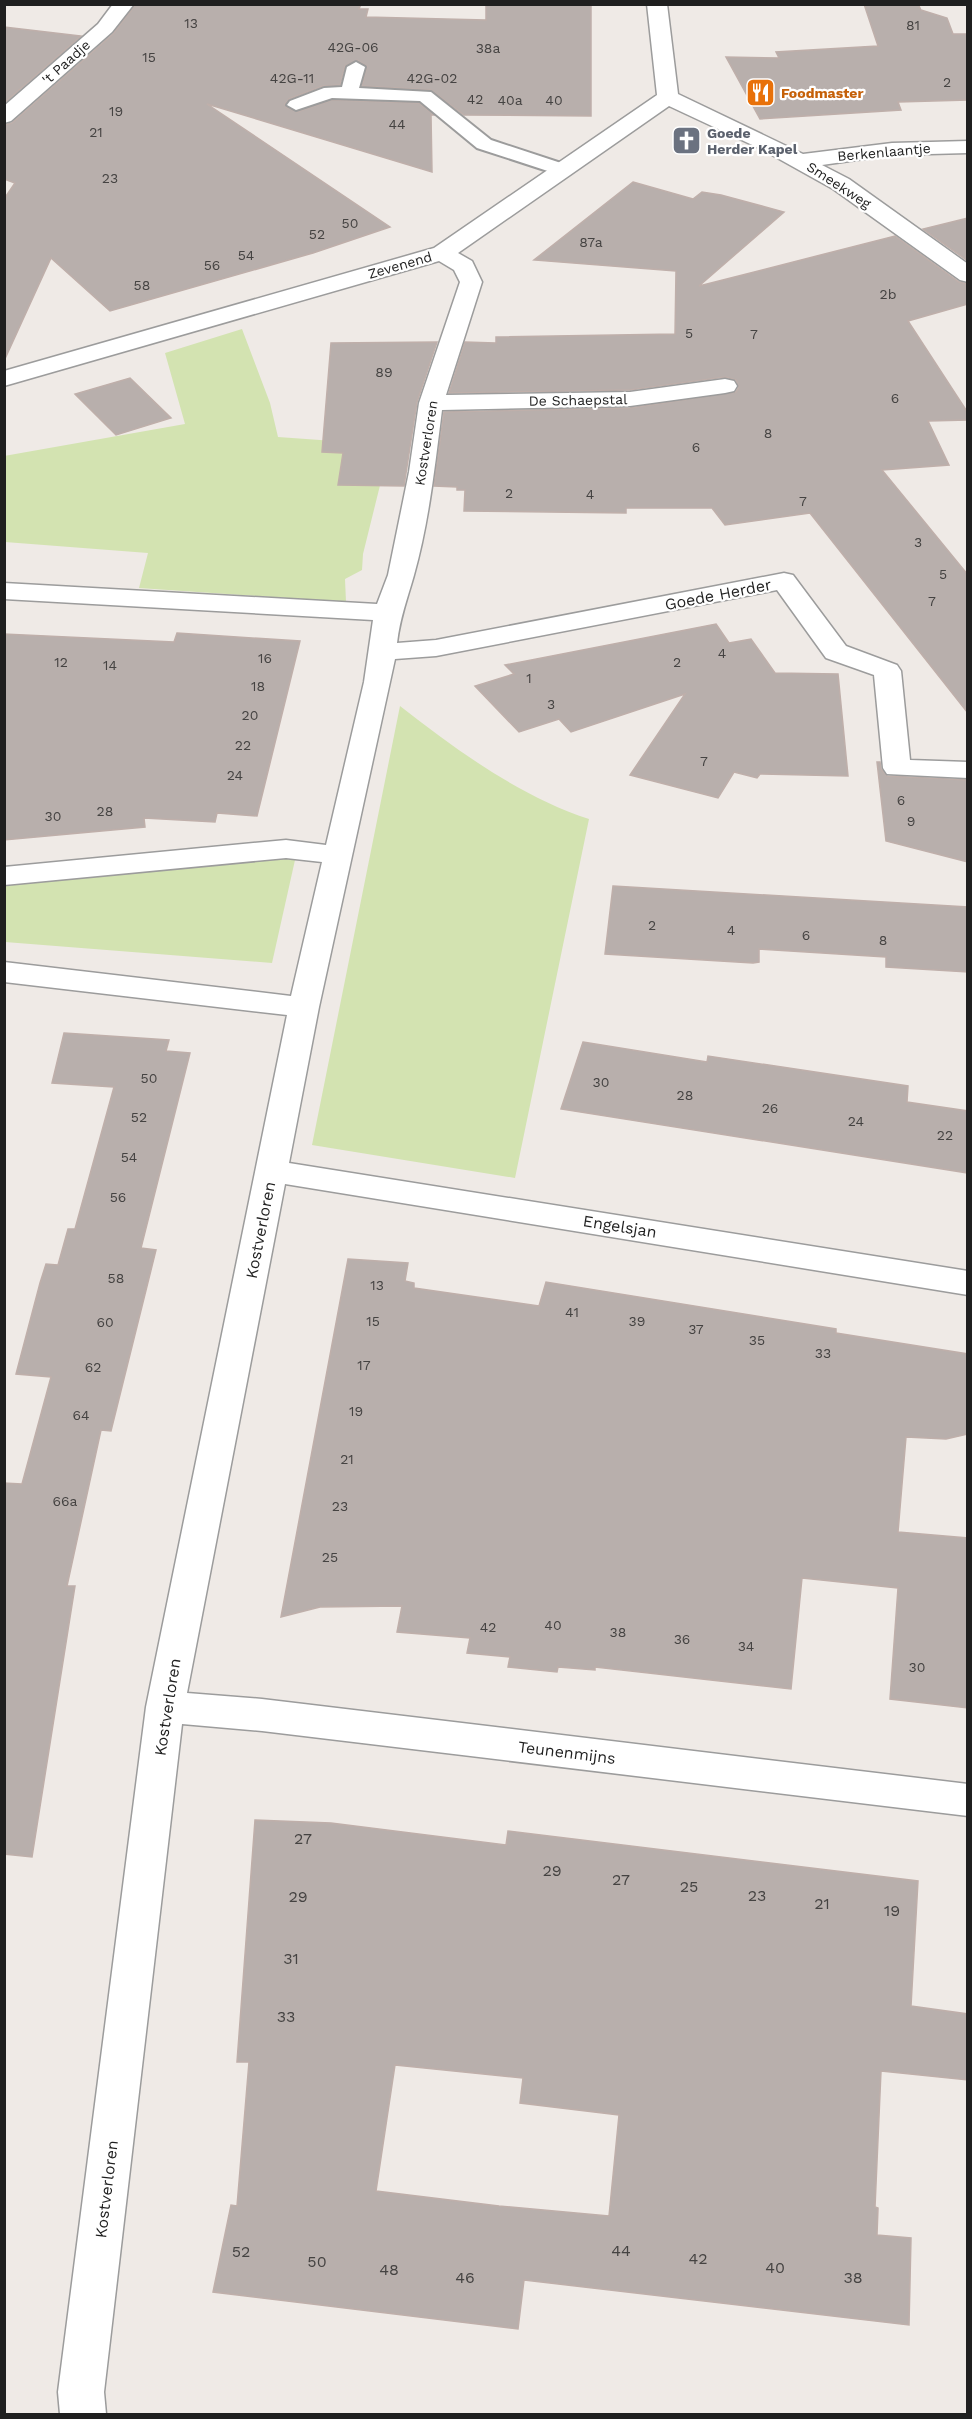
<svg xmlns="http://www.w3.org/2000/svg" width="972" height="2419" viewBox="0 0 972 2419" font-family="'Work Sans',sans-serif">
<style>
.grass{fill:#d3e3b1}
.building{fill:#b8afac;stroke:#bfafaa;stroke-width:1.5;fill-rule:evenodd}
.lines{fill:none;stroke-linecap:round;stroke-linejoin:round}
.service-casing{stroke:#9c9c9c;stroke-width:4}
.minor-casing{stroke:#9c9c9c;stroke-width:3}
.service{fill:#fff;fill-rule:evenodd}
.minor{fill:#fff;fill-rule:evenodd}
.labels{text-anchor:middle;stroke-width:4.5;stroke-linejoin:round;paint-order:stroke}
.number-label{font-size:14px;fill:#454342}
.far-street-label{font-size:14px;fill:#1f1f1f;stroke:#fff}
.far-food-label{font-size:14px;font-weight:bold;fill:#c56008;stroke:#fff;text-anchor:start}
.far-worship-label{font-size:14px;font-weight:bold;fill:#5b616d;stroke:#fff;text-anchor:start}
.street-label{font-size:16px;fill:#1f1f1f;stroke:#fff}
.near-number-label{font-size:16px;fill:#454342}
</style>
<rect width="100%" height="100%" fill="#efeae6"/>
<!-- grass -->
<g class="grass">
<path d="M 242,329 L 270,403 L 278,437 L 390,445 L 363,554 L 362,570 L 345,579 L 346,602 L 139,588 L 148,553 L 5,542 L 4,456 L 185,424 L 165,353 Z"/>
<path d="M 400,706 C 458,751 519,796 589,819 L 515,1178 L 312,1145 Z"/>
<path d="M 286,857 L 295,860 L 272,963 L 5,942 L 4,885 Z"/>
</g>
<!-- building -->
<g class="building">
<path d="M 136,4 L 361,4 L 359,9 L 368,9 L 366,17 L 486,20 L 486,4 L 591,4 L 591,116 L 464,115 L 431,90 L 362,86 L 367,66 L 357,60 L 345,66 L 340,85 L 323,86 L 289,99 L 285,104 L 286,107 L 297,112 L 332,100 L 419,103 L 434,115 L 431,115 L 432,172 L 207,104 L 390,227 L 313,253 L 110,311 L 51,258 L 4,361 L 4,199 L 15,183 L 4,179 L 4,125 L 12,123 L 113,34 Z"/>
<path d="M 864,4 L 918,4 L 921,10 L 947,18 L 953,34 L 968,34 L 968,100 L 898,102 L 901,110 L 760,119 L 726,57 L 779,58 L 776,52 L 878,46 Z"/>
<path d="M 4,27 L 81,36 L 4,103 Z"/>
<path d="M 633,182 L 693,199 L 702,192 L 721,195 L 784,212 L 699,286 L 895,236 L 959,282 L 968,284 L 968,304 L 908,321 L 968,413 L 968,420 L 928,421 L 949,465 L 882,470 L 968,575 L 968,713 L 810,513 L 725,525 L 712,508 L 626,508 L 626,513 L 464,511 L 465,490 L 457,490 L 457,487 L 434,486 L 444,412 L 630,408 L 736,392 L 739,387 L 736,380 L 725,377 L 630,390 L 449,393 L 465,342 L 496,343 L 496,337 L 675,334 L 676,271 L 534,260 Z"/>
<path d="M 968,218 L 968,261 L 923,229 Z"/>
<path d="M 437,342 L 417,402 L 404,486 L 338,485 L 343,453 L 322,452 L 331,343 Z"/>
<path d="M 130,378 L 171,418 L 116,435 L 75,394 Z"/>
<path d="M 716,624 L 729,643 L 751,639 L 775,673 L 838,674 L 848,776 L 760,774 L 757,778 L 734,772 L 718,798 L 630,775 L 685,694 L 571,732 L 559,719 L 519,732 L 475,686 L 514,674 L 505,665 Z"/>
<path d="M 177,633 L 300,641 L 257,816 L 217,813 L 215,822 L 144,818 L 145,827 L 4,840 L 4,634 L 174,642 Z"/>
<path d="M 877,762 L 880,762 L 881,769 L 887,776 L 968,780 L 968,862 L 886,841 Z"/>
<path d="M 613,886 L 968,907 L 968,972 L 886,967 L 886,957 L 759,949 L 759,962 L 753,963 L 605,954 Z"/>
<path d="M 64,1033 L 169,1040 L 166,1051 L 190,1053 L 141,1248 L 156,1250 L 111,1431 L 101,1430 L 67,1586 L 75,1586 L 32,1857 L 4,1854 L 4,1483 L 22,1484 L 51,1377 L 16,1374 L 40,1283 L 46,1264 L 58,1265 L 68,1229 L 75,1229 L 114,1087 L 52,1083 Z"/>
<path d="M 583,1042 L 707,1062 L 708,1056 L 908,1086 L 907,1102 L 968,1111 L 968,1173 L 561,1109 Z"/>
<path d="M 348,1259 L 408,1263 L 405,1281 L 414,1283 L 414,1288 L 539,1306 L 546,1282 L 836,1329 L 836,1333 L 968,1354 L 968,1434 L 946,1439 L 906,1437 L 898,1532 L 968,1538 L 968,1708 L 890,1699 L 898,1588 L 802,1578 L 791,1689 L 595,1667 L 595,1670 L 558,1667 L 557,1672 L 508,1667 L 510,1657 L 467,1653 L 470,1638 L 397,1632 L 402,1606 L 320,1607 L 281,1617 Z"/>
<path d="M 255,1820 L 331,1823 L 506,1845 L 508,1831 L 918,1881 L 911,2006 L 968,2014 L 968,2080 L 881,2071 L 875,2207 L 878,2208 L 877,2235 L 911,2238 L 909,2325 L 524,2280 L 518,2329 L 213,2292 L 231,2205 L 237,2206 L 249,2062 L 237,2062 ZM 395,2065 L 523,2078 L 520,2103 L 619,2115 L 609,2216 L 499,2206 L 376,2191 Z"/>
</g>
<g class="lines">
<defs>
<path id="service" d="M 356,62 L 365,67 L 359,88 L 431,92 L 491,140 L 570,166 L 572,170 L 563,176 L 477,148 L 420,101 L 332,98 L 296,110 L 287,105 L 290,101 L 324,88 L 342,87 L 347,67 Z"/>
<g id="minor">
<path d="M 113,4 L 134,4 L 112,32 L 11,121 L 4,123 L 4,106 L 98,24 Z"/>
<path d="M 647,4 L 667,4 L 678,94 L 803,154 L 892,143 L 968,141 L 968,153 L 892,155 L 822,165 L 849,179 L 968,264 L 968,282 L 960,280 L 833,189 L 763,150 L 669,106 L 458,253 L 472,261 L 482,282 L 446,395 L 630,392 L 725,379 L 734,381 L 737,386 L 734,391 L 725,393 L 630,406 L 442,410 C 435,465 429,522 414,575 C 407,600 400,617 397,643 L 436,640 L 784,573 L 793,575 L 846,646 L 897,665 L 901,671 L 910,760 L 968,762 L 968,778 L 887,774 L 883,768 L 874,675 L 826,658 L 777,590 L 436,656 L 395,659 L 319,1007 L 289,1163 L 968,1271 L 968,1295 L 285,1184 L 187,1693 L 262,1699 L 968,1784 L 968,1816 L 262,1731 L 182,1724 L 104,2392 L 106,2414 L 60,2414 L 58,2392 L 146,1707 L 287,1015 L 4,982 L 4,962 L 291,996 L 322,862 L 286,858 L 4,885 L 4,867 L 286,840 L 326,845 L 364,682 L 373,620 L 4,599 L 4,583 L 377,604 L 388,575 L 409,472 L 419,403 L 460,282 L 454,270 L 439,261 L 4,386 L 4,371 L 434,248 L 657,95 Z"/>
</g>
</defs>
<!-- service casing -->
<use href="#service" class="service-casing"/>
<!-- minor casing -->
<use href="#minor" class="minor-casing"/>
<!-- service -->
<use href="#service" class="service"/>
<!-- minor -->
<use href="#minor" class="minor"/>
</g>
<!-- icons -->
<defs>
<symbol id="restaurant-square" viewBox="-11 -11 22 22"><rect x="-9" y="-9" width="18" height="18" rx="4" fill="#e8710a" stroke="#fff"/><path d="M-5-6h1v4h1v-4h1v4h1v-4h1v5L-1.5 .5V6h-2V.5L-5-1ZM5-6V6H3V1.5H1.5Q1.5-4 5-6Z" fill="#fff"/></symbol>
<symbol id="church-square" viewBox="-11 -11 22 22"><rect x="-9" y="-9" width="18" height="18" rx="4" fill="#6b7280" stroke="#fff"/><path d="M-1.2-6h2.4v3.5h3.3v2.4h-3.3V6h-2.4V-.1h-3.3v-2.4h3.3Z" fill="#fff"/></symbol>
</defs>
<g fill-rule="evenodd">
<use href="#restaurant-square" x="744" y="76" width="33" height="33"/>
<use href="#church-square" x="670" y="124" width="33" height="33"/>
</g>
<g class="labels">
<!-- number labels -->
<g class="number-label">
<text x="191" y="28">13</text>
<text x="913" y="30">81</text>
<text x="353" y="52">42G-06</text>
<text x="488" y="53">38a</text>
<text x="149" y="62">15</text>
<text x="292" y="83">42G-11</text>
<text x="432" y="83">42G-02</text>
<text x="947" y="87">2</text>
<text x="475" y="104">42</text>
<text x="510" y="105">40a</text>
<text x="554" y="105">40</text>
<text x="116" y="116">19</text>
<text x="397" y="129">44</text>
<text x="96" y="137">21</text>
<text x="110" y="183">23</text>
<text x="350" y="228">50</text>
<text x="317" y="239">52</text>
<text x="591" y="247">87a</text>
<text x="246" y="260">54</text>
<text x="212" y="270">56</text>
<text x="142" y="290">58</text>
<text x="888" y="299">2b</text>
<text x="689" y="338">5</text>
<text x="754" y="339">7</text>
<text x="384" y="377">89</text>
<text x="895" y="403">6</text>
<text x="768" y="438">8</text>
<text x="696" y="452">6</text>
<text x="509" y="498">2</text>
<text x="590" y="499">4</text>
<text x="803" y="506">7</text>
<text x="918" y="547">3</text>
<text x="943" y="579">5</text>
<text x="932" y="606">7</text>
<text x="722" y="658">4</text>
<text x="265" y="663">16</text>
<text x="61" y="667">12</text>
<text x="677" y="667">2</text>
<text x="110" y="670">14</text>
<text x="529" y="683">1</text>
<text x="258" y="691">18</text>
<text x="551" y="709">3</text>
<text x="250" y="720">20</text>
<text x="243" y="750">22</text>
<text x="704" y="766">7</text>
<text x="235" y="780">24</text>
<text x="901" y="805">6</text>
<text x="105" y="816">28</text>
<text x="53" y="821">30</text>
<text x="911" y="826">9</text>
<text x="652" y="930">2</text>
<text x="731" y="935">4</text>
<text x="806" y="940">6</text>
<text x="883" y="945">8</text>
<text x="149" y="1083">50</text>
<text x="601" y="1087">30</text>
<text x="685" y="1100">28</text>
<text x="770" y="1113">26</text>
<text x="139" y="1122">52</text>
<text x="856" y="1126">24</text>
<text x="945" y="1140">22</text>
<text x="129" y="1162">54</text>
<text x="118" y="1202">56</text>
<text x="116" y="1283">58</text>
<text x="377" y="1290">13</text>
<text x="572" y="1317">41</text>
<text x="373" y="1326">15</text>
<text x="637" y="1326">39</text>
<text x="105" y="1327">60</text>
<text x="696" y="1334">37</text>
<text x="757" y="1345">35</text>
<text x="823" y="1358">33</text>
<text x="364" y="1370">17</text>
<text x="93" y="1372">62</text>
<text x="356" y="1416">19</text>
<text x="81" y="1420">64</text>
<text x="347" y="1464">21</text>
<text x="65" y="1506">66a</text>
<text x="340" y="1511">23</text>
<text x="330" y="1562">25</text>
<text x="553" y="1630">40</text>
<text x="488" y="1632">42</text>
<text x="618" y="1637">38</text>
<text x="682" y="1644">36</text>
<text x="746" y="1651">34</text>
<text x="917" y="1672">30</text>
</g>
<!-- far-street labels -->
<g class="far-street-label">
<text transform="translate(66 62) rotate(-42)" y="5">'t Paadje</text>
<text transform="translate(884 152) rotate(-5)" y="5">Berkenlaantje</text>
<text transform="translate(839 185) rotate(33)" y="5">Smeekweg</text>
<text transform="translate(400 265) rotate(-16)" y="5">Zevenend</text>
<text transform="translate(578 400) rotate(-1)" y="5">De Schaepstal</text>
<text transform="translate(426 443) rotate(-81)" y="5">Kostverloren</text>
</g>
<!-- far-food labels -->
<g class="far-food-label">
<text x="781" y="98">Foodmaster</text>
</g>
<!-- far-worship labels -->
<g class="far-worship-label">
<text x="707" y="138">Goede<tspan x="707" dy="16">Herder Kapel</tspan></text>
</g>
<!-- street labels -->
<g class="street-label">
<text transform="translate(718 594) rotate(-11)" y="6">Goede Herder</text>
<text transform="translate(620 1226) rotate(9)" y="6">Engelsjan</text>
<text transform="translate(260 1230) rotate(-79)" y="6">Kostverloren</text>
<text transform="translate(167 1707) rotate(-81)" y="6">Kostverloren</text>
<text transform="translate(567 1752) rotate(7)" y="6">Teunenmijns</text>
<text transform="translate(106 2189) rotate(-83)" y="6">Kostverloren</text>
</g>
<!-- near-number labels -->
<g class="near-number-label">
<text x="303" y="1844">27</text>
<text x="552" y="1876">29</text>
<text x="621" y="1885">27</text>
<text x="689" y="1892">25</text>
<text x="757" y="1901">23</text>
<text x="298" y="1902">29</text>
<text x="822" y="1909">21</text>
<text x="892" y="1916">19</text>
<text x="291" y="1964">31</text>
<text x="286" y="2022">33</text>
<text x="621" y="2256">44</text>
<text x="241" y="2257">52</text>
<text x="698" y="2264">42</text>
<text x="317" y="2267">50</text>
<text x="775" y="2273">40</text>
<text x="389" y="2275">48</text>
<text x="465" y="2283">46</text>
<text x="853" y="2283">38</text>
</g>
</g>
<!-- border -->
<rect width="972" height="2419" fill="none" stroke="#1f1f1f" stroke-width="12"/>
</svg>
